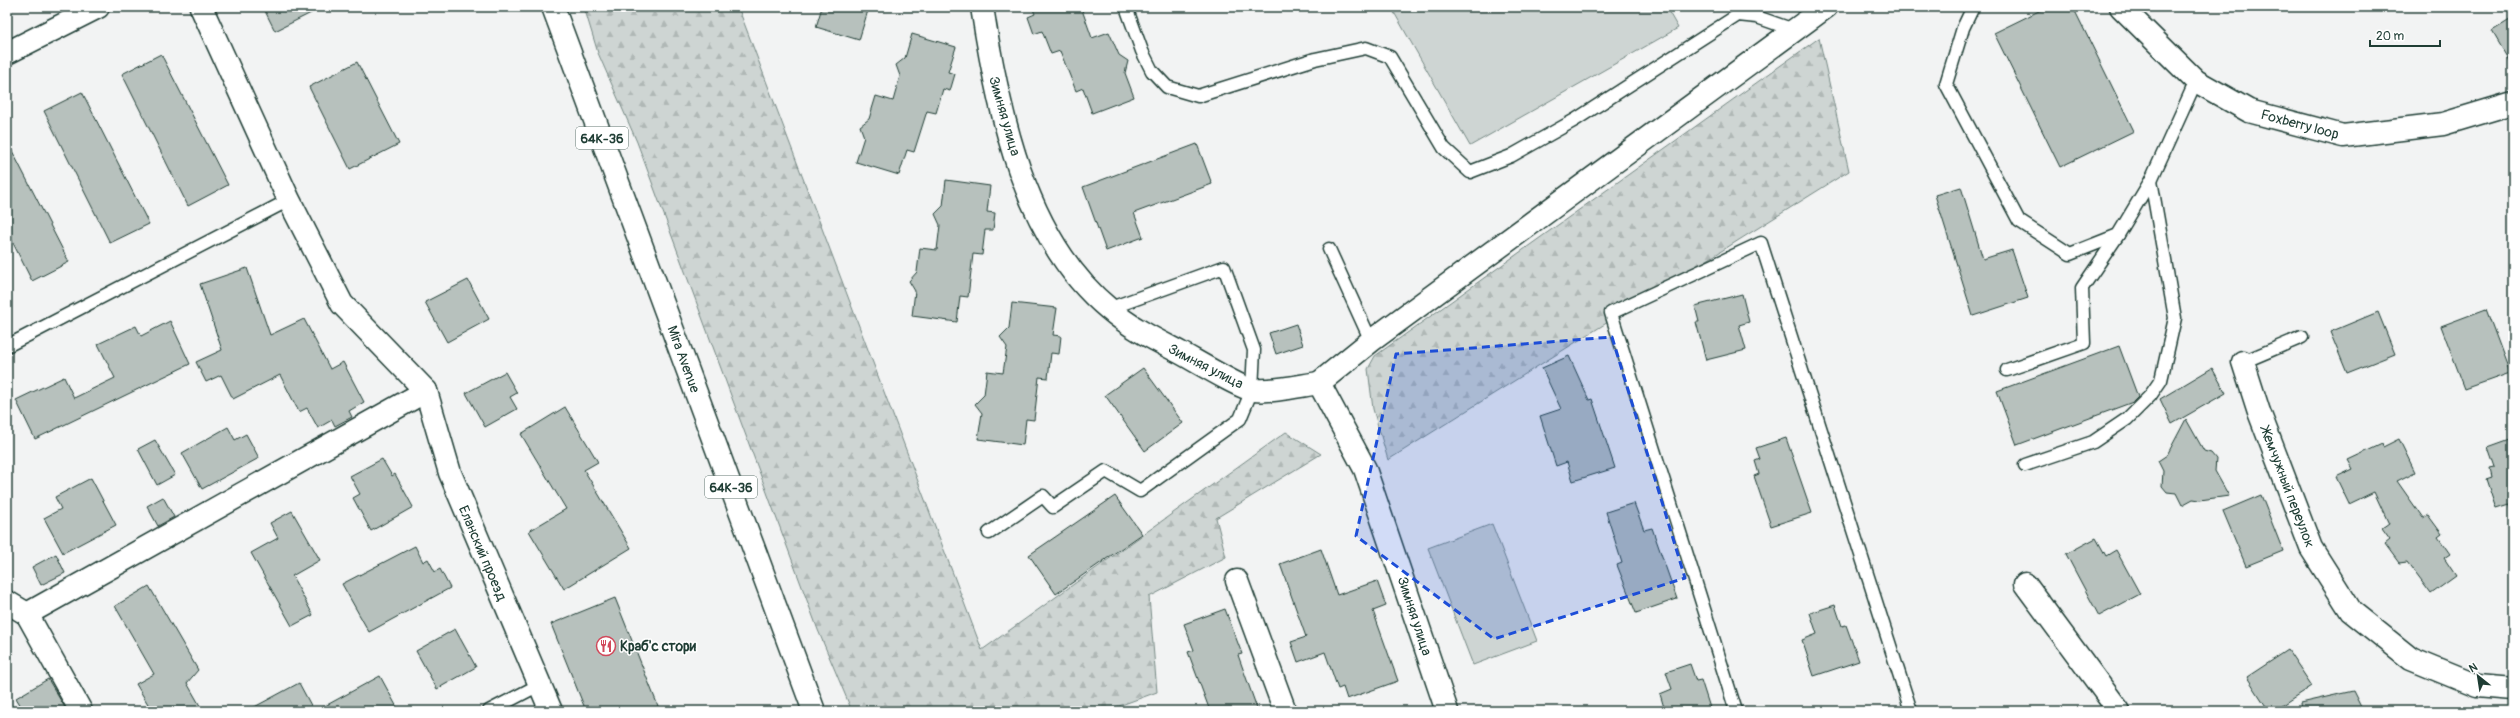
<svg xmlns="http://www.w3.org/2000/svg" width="2520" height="718" viewBox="0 0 2520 718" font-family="Pangolin,sans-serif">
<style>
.forest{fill:url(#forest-firs);stroke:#768984}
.garden{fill:#ced5d3;stroke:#768984}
.building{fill:#b7c1bd;stroke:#1f3d34}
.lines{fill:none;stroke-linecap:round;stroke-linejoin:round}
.service-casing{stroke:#1f3d34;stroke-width:15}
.minor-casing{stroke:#1f3d34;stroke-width:25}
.primary-casing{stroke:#1f3d34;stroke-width:25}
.service{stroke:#fff;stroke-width:12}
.minor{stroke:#fff;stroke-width:22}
.primary{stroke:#fff;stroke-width:22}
.marked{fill:#1d4ed8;fill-opacity:0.2;stroke:#1d4ed8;stroke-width:3;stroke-dasharray:8 5;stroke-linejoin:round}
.labels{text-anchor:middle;stroke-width:3;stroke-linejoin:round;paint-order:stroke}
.shield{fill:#fff;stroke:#627771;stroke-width:1}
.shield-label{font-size:13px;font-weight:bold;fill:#1f3d34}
.street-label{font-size:14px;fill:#1f3d34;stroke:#fff}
.poi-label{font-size:14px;font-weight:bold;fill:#1f3d34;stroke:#fff;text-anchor:start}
</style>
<defs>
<pattern id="forest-firs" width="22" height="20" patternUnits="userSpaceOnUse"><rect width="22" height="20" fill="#ced5d3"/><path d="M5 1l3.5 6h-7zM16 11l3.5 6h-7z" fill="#b0b8b6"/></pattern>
</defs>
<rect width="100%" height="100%" fill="#f2f3f3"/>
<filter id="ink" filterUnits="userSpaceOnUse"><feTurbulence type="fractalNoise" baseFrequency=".025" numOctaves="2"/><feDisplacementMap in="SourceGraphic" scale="8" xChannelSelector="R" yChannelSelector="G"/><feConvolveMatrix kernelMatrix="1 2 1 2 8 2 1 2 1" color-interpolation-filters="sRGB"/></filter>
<g filter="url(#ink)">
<!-- forest -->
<g class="forest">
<path d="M 584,7 L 738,7 L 982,650 L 1286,432 L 1321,454 L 1216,518 L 1226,557 L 1149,597 L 1157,692 L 1105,711 L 852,711 L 818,630 L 637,142 L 598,53 Z"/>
<path d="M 1819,38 L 1849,171 L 1388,460 L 1373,409 L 1368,369 L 1375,356 Z"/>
</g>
<!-- garden -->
<g class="garden">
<path d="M 1391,7 L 1666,7 L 1678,28 L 1470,146 Z"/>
<path d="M 1492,524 L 1537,641 L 1473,665 L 1428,548 Z"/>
</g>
<!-- building -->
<g class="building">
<path d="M 263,7 L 323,7 L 275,31 Z"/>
<path d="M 822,7 L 869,7 L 859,40 L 816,27 Z"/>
<path d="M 1032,7 L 1081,7 L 1092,38 L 1109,32 L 1119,55 L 1128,61 L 1125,73 L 1134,97 L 1092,113 L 1083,88 L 1076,91 L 1060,51 L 1051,54 L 1042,31 L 1034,34 L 1028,17 L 1035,14 Z"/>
<path d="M 2047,7 L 2073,7 L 2134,131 L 2060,167 L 1994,33 Z"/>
<path d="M 2513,18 L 2513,67 L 2492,31 Z"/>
<path d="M 912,34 L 956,47 L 948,72 L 955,74 L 950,91 L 943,89 L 936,113 L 927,111 L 914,152 L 907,150 L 899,175 L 856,162 L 864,137 L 860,126 L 869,119 L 876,96 L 893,101 L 900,76 L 896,65 L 905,58 Z"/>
<path d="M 161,54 L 228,185 L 188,206 L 122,74 Z"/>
<path d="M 357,62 L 399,144 L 350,169 L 309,87 Z"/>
<path d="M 82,92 L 149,224 L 110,243 L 44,111 Z"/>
<path d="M 7,141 L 69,262 L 32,281 L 7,231 Z"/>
<path d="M 1197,144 L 1212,184 L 1134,213 L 1143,237 L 1106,251 L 1083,187 Z"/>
<path d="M 946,180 L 990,186 L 987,212 L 995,213 L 993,230 L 985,230 L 982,255 L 973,254 L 968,297 L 960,296 L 957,322 L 912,316 L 915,291 L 909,281 L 917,272 L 920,248 L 937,250 L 940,225 L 935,214 L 943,206 Z"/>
<path d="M 1961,187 L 1983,259 L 2012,250 L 2028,298 L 1973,316 L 1935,195 Z"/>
<path d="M 247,268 L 270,335 L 304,319 L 330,369 L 343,362 L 364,402 L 349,411 L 352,417 L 335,426 L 332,420 L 318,428 L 307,408 L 299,412 L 280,375 L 233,399 L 221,375 L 206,382 L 196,362 L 222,350 L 200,284 Z"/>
<path d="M 468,280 L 489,319 L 447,342 L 425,302 Z"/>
<path d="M 1742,294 L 1749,322 L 1739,325 L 1746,350 L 1706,360 L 1696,322 L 1699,322 L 1695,306 Z"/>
<path d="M 1012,303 L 1057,308 L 1053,335 L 1061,336 L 1059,354 L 1051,353 L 1048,378 L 1039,377 L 1034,420 L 1026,419 L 1023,445 L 978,439 L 982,413 L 975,404 L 984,395 L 987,371 L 1003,373 L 1007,347 L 1000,337 L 1009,328 Z"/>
<path d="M 2486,309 L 2510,373 L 2465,389 L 2441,326 Z"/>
<path d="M 2378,312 L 2395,354 L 2347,373 L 2330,332 Z"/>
<path d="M 170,321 L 190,364 L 35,439 L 16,400 L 64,377 L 74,398 L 115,378 L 98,344 L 136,326 L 141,336 Z"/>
<path d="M 1296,324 L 1303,345 L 1276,354 L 1269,333 Z"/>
<path d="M 2119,346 L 2138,397 L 2133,402 L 2017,445 L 1997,391 Z"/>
<path d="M 1569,356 L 1589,400 L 1592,399 L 1615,468 L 1573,481 L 1567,462 L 1556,466 L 1540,416 L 1561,409 L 1542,368 Z"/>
<path d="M 1143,368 L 1183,423 L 1145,451 L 1105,395 Z"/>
<path d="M 2212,368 L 2226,393 L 2172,424 L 2160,399 Z"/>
<path d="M 505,372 L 517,393 L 510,397 L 517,409 L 485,427 L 466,393 Z"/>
<path d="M 565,407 L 598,462 L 584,470 L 631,548 L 564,589 L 529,531 L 566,509 L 521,434 Z"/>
<path d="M 2186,419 L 2204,451 L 2211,453 L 2216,459 L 2215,471 L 2229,496 L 2200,500 L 2193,499 L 2182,505 L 2176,493 L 2167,492 L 2162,486 L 2163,471 L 2158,461 L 2167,455 Z"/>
<path d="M 228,427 L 235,440 L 246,434 L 259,458 L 202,489 L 182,453 Z"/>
<path d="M 1786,438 L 1812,513 L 1771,526 L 1754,476 L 1759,474 L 1755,461 L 1760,459 L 1756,448 Z"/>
<path d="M 2513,438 L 2513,509 L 2510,509 L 2509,505 L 2496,509 L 2486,479 L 2492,477 L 2490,468 L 2495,467 L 2488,447 Z"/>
<path d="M 2399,439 L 2415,472 L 2397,481 L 2423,518 L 2428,515 L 2442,534 L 2438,537 L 2450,554 L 2444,558 L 2456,576 L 2431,594 L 2407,562 L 2399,563 L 2385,544 L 2390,540 L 2382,529 L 2389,524 L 2374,492 L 2349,504 L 2336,477 L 2353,469 L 2348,460 L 2382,444 L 2383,447 Z"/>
<path d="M 155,440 L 175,475 L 157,485 L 138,449 Z"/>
<path d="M 382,459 L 392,476 L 395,474 L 413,507 L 371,531 L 353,498 L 360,494 L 350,476 Z"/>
<path d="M 91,478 L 116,525 L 63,553 L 44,518 L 61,509 L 55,497 Z"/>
<path d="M 2261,495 L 2283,551 L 2246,566 L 2223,511 Z"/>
<path d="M 1115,496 L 1142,534 L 1056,594 L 1029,555 Z"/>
<path d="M 163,497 L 174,517 L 158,526 L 147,506 Z"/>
<path d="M 1634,503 L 1644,530 L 1652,528 L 1677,599 L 1636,613 L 1617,565 L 1622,563 L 1606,512 Z"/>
<path d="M 292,511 L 320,560 L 292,576 L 313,615 L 292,626 L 251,553 L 278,538 L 270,523 Z"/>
<path d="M 2096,538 L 2106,556 L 2116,550 L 2140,594 L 2099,616 L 2066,554 Z"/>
<path d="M 415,546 L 423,562 L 428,559 L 435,572 L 440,569 L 450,588 L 369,632 L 342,584 Z"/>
<path d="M 1321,549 L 1337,595 L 1377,581 L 1386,606 L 1373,611 L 1398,681 L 1347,699 L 1343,687 L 1338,689 L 1325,652 L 1298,662 L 1291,642 L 1306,637 L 1280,564 Z"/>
<path d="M 56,554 L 65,573 L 41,585 L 32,567 Z"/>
<path d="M 149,586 L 198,670 L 187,683 L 203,711 L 152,711 L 136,684 L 154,674 L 115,606 Z"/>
<path d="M 615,598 L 660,711 L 586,711 L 551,624 Z"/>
<path d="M 1835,605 L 1842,626 L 1846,625 L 1859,661 L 1814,676 L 1802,640 L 1817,634 L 1810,613 Z"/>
<path d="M 1225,609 L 1242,654 L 1238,655 L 1258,711 L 1210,711 L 1188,652 L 1194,650 L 1184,624 Z"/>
<path d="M 455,629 L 476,667 L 437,689 L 416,651 Z"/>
<path d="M 2288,650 L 2312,686 L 2274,711 L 2269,711 L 2247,677 Z"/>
<path d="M 1690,664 L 1696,681 L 1701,680 L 1711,711 L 1665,711 L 1660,694 L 1672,689 L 1666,672 Z"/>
<path d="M 380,676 L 399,711 L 316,711 Z"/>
<path d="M 48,679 L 67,711 L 24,711 L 16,698 Z"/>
<path d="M 299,683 L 314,711 L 247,711 Z"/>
<path d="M 2353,691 L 2363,711 L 2301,711 L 2300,703 Z"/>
</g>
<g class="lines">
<defs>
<g id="service">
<path d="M 1126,7 L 1142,51 L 1152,71 L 1167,87 L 1198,96 L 1315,59 L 1366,48 L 1390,57 L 1444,148 L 1470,172 L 1511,156 L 1575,120 L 1738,15 L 1757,17 L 1794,30"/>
<path d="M 1973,7 L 1963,28 L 1946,84 L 2019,221 L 2070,254 L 2118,235 L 2151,180 L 2196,81"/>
<path d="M 1329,249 L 1371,341"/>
<path d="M 7,346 L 289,200"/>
<path d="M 2243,362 L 2302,337"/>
<path d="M 2007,370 L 2084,343 L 2082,288 L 2118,235"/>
<path d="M 2025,465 L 2093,442 L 2127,419 L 2150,396 L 2161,380 L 2175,318 L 2151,180"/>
<path d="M 989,533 L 1043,496 L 1053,507 L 1106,471 L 1140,491 L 1240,419 L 1252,390 L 1254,350 L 1224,267 L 1108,309"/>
<path d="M 489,711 L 539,685"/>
<path d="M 1736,711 L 1611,313 L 1761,243 L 1911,711"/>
</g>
<g id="minor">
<path d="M 982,7 C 998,110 1024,239 1109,309 C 1131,328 1156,340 1181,353 C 1194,360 1242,389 1253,390 C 1274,392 1298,386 1319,383 L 1365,469 L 1447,711"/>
<path d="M 2121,7 L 2196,81 L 2249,111 L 2343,136 L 2443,124 L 2513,103"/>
<path d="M 7,53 L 98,7"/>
<path d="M 2243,362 L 2259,412 L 2311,548 L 2351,611 L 2411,659 L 2477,686 L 2513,689"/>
<path d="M 1319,383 L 1371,341 L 1826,7"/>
<path d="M 426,391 L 450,473 L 551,711"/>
<path d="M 1237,581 L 1285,711"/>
<path d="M 2025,584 L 2119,711"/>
<path d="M 7,602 L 27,614 L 426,391 L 342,304 L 289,200 L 201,7"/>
<path d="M 27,614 L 81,711"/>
</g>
<path id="primary" d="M 553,7 L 814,711"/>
</defs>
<!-- service casing -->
<use href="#service" class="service-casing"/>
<!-- minor casing -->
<use href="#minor" class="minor-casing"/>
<!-- primary casing -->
<use href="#primary" class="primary-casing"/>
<!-- service -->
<use href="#service" class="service"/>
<!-- minor -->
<use href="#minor" class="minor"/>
<!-- primary -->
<use href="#primary" class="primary"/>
</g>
</g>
<!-- marked area -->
<path class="marked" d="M 1612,337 L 1685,578 L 1494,639 L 1356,536 L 1396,354 Z"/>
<!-- icons -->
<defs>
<symbol id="restaurant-ring" viewBox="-11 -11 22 22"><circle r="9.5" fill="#fff" stroke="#d1495b" stroke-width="1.5"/><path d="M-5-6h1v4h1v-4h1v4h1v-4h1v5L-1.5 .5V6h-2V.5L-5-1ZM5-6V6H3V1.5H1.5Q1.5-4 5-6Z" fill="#d1495b"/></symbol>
</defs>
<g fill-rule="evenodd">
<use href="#restaurant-ring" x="595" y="635" width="22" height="22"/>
</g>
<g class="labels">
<!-- shield labels -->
<g class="shield">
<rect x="576" y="127" width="52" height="22" rx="3"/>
<rect x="705" y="476" width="52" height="22" rx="3"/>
</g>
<g class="shield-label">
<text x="602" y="143">64К-36</text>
<text x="731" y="492">64К-36</text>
</g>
<!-- street labels -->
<g class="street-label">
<text transform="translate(1005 116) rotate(74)" y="5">Зимняя улица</text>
<text transform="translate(2300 124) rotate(15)" y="5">Foxberry loop</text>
<text transform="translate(684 359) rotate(70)" y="5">Mira Avenue</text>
<text transform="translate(1206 366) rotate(27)" y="5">Зимняя улица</text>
<text transform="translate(2288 487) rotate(69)" y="5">Жемчужный переулок</text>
<text transform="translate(483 553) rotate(67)" y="5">Еланский проезд</text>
<text transform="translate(1415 616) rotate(72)" y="5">Зимняя улица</text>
</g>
<!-- poi labels -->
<g class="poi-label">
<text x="620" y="651">Краб'с стори</text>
</g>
</g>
<!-- margin -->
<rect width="2520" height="718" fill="none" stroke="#fff" stroke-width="24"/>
<rect x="12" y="12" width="2496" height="694" fill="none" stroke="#1f3d34" stroke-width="1.5" filter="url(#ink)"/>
<!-- north arrow -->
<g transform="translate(2478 676) rotate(330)" stroke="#ffffff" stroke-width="3" paint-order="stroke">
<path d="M0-3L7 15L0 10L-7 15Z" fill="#1f3d34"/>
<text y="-6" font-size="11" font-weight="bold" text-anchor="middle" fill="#1f3d34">N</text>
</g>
<!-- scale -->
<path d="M2370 40v6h70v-6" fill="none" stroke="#1f3d34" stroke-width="2"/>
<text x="2376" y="40" font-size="12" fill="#1f3d34" stroke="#ffffff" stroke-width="3" paint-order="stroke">20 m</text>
</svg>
